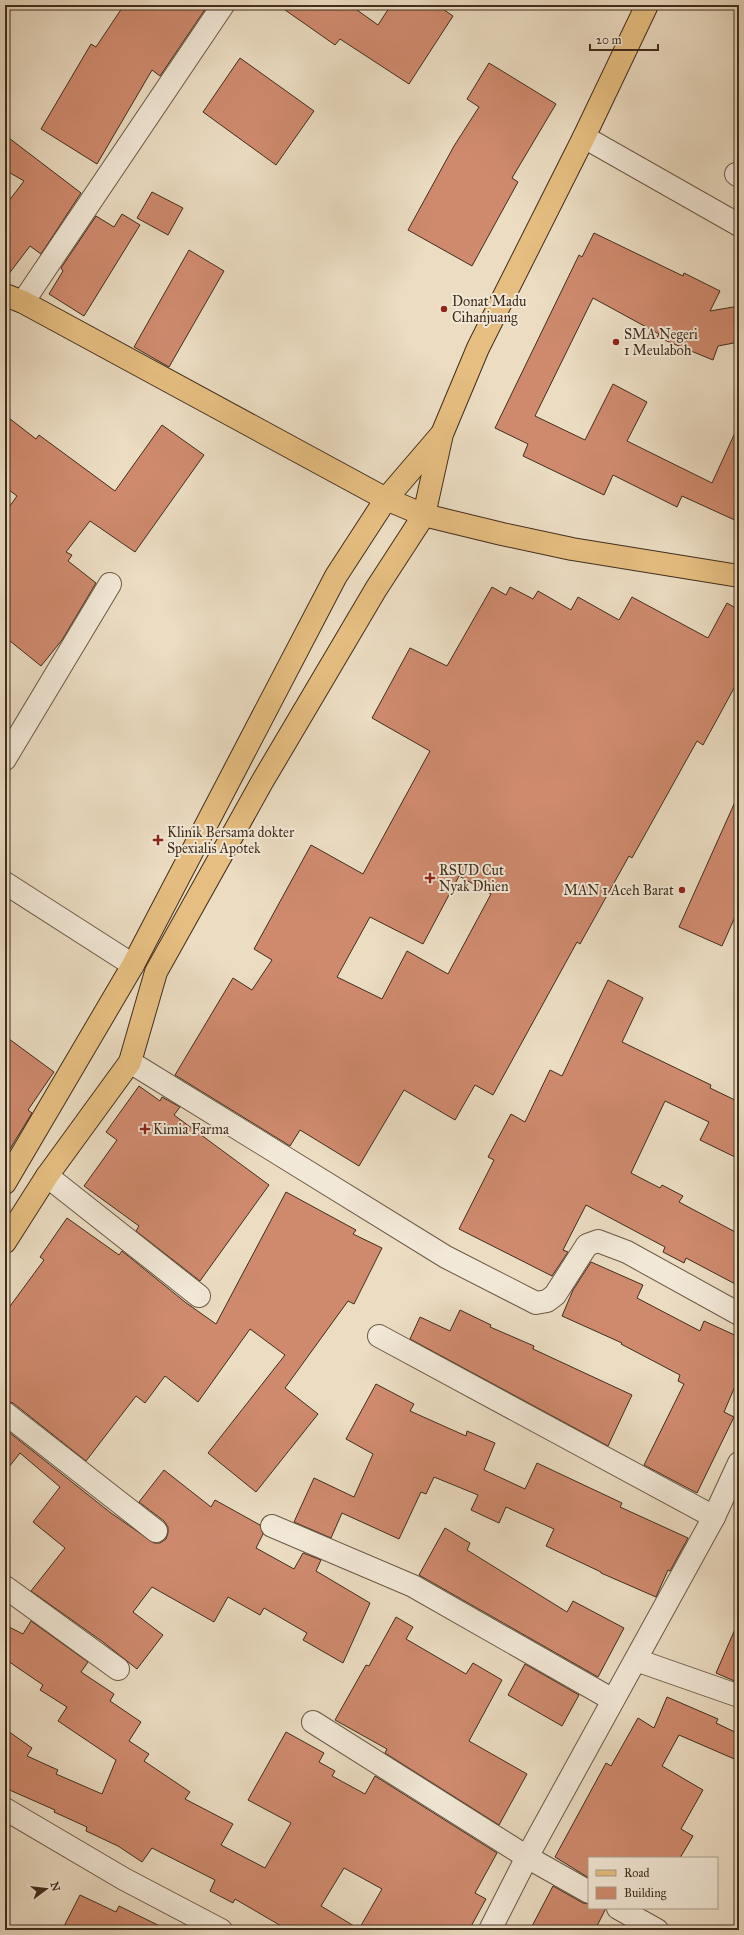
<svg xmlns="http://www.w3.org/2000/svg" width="744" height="1935" viewBox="0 0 744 1935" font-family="'IM FELL Great Primer',serif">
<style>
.building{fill:#cf8a6e;stroke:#412d1c;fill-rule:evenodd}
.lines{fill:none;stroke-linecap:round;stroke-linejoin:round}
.minor-casing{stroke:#6c5946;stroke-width:24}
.major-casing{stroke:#412d1c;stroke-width:24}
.highway-casing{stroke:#412d1c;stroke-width:24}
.minor{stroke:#f2e8d7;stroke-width:22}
.major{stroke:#e6be81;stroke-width:22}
.highway{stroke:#e6be81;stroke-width:22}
.poi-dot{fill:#8f2418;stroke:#f2e8d7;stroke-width:1.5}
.labels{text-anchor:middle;stroke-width:4;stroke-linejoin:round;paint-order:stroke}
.poi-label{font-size:14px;fill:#412d1c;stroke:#f2e8d7;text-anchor:start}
</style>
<rect width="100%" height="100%" fill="#ebdcc2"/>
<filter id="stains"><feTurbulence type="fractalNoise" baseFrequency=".005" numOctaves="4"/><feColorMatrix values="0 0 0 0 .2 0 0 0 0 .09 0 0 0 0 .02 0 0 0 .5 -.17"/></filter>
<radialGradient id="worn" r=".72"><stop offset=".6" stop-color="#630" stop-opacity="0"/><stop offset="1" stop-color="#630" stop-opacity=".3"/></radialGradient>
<!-- building -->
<g class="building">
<path d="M 124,5 L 208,5 L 160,76 L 152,70 L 97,164 L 41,129 L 91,44 L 96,47 Z"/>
<path d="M 278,5 L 350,5 L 378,25 L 391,5 L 437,5 L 453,16 L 409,84 L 340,39 L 335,45 Z"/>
<path d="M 240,58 L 314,111 L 276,165 L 203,112 Z"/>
<path d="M 489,63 L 556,104 L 512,178 L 518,182 L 472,266 L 408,230 L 454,146 L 479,107 L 467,99 Z"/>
<path d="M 5,135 L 81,193 L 41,254 L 30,246 L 5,279 L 5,206 L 24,181 L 5,170 Z"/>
<path d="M 152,192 L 183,208 L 168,235 L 137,218 Z"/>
<path d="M 122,214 L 140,225 L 84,316 L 49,294 L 63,271 L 61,268 L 96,216 L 114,227 Z"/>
<path d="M 594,233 L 683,276 L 684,273 L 720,291 L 710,311 L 739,306 L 739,342 L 718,346 L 713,360 L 657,337 L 659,334 L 593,298 L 535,416 L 585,440 L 613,384 L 647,402 L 627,441 L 712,483 L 739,424 L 739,522 L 682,496 L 677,507 L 613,475 L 604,495 L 523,456 L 528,444 L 495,428 L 579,255 L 582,257 Z"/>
<path d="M 189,250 L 224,271 L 169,367 L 134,347 Z"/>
<path d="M 5,415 L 36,439 L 39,435 L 115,491 L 162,425 L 204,455 L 135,552 L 90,521 L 66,552 L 72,555 L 68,561 L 96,583 L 62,640 L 41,666 L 5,637 L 5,513 L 17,496 L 5,487 Z"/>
<path d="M 492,587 L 506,595 L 510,587 L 533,599 L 538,591 L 571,610 L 578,597 L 619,620 L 632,597 L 708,638 L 727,603 L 739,610 L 739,679 L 703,745 L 697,741 L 632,858 L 629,856 L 580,944 L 577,942 L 493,1095 L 475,1085 L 455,1120 L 404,1090 L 359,1166 L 300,1130 L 290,1146 L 175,1075 L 233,978 L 252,990 L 272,960 L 254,949 L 311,845 L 363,874 L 430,751 L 372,718 L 410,648 L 447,666 ZM 459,876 L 491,894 L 448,974 L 407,951 L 382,999 L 337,977 L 370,917 L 423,944 Z"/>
<path d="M 739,793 L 739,908 L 722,946 L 679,927 Z"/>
<path d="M 608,980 L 643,998 L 622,1042 L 711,1085 L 710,1088 L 739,1102 L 739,1159 L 700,1140 L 709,1122 L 665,1101 L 631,1173 L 660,1188 L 662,1185 L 683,1196 L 679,1202 L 739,1234 L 739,1286 L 686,1258 L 684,1263 L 663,1252 L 665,1247 L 586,1205 L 563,1250 L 568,1252 L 552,1276 L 459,1229 L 494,1160 L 488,1157 L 511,1114 L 525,1122 L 550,1070 L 562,1076 Z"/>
<path d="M 5,1036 L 54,1072 L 28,1110 L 32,1113 L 5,1157 Z"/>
<path d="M 139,1086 L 160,1101 L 162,1097 L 180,1107 L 174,1115 L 269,1185 L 200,1281 L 136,1231 L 139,1226 L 84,1186 L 117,1140 L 106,1132 Z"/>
<path d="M 286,1192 L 356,1230 L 353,1234 L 382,1248 L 354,1304 L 348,1301 L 285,1388 L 318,1414 L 256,1492 L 208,1453 L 285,1355 L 250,1329 L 198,1402 L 165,1376 L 145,1403 L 136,1396 L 86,1461 L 13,1403 L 5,1401 L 5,1313 L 44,1260 L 40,1257 L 67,1218 L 119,1255 L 122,1251 L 185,1302 L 216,1324 Z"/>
<path d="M 591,1262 L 643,1285 L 637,1298 L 700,1331 L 704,1321 L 739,1337 L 739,1377 L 724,1412 L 734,1417 L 697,1493 L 644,1465 L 684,1384 L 678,1381 L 680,1375 L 621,1344 L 622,1343 L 562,1316 L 573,1290 Z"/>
<path d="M 460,1310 L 491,1325 L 490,1327 L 534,1346 L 533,1349 L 632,1395 L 608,1446 L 410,1339 L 420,1317 L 450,1331 Z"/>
<path d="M 376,1384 L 414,1404 L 410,1411 L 466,1436 L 467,1431 L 495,1443 L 484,1470 L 525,1489 L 537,1463 L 622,1503 L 620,1507 L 688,1538 L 670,1571 L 668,1570 L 656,1597 L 601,1573 L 601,1572 L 546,1546 L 554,1529 L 506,1507 L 499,1523 L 471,1510 L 478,1495 L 434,1477 L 426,1494 L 421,1492 L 399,1539 L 342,1513 L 331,1538 L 294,1522 L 314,1478 L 354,1497 L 373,1454 L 346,1439 Z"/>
<path d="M 5,1429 L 111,1513 L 154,1543 L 160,1543 L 166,1539 L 168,1533 L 168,1527 L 164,1521 L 139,1502 L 164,1470 L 211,1507 L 215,1500 L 260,1525 L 263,1534 L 256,1548 L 294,1569 L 303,1553 L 321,1560 L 316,1571 L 370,1603 L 343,1663 L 303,1640 L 307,1633 L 264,1608 L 260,1615 L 228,1597 L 214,1622 L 152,1587 L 133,1612 L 163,1635 L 137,1669 L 103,1642 L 31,1591 L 65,1548 L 33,1522 L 60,1487 L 20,1453 L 5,1472 Z"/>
<path d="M 445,1528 L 470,1543 L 467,1550 L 567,1612 L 573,1601 L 624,1628 L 598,1677 L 419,1575 Z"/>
<path d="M 396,1617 L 413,1627 L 406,1639 L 466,1674 L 473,1663 L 502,1680 L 469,1741 L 527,1774 L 499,1825 L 385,1753 L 387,1749 L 335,1720 L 366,1665 L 369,1666 Z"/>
<path d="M 739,1620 L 739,1683 L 716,1673 Z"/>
<path d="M 31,1621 L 88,1662 L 81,1672 L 114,1694 L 110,1701 L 141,1722 L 129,1741 L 149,1754 L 144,1761 L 190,1792 L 185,1799 L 233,1824 L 221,1845 L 265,1868 L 291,1823 L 248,1800 L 286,1732 L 324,1753 L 319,1762 L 335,1771 L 332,1776 L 365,1794 L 375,1776 L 497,1853 L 475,1893 L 486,1899 L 469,1930 L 288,1930 L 235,1899 L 233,1903 L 210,1891 L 215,1880 L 152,1848 L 142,1862 L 118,1846 L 86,1831 L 87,1827 L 54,1812 L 55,1810 L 5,1788 L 5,1729 L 32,1748 L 27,1756 L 58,1770 L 56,1774 L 102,1794 L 116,1760 L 58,1721 L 67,1707 L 40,1690 L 43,1685 L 5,1659 L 5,1625 L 23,1634 ZM 344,1868 L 382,1889 L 359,1929 L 321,1906 Z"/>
<path d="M 525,1664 L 579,1695 L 562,1726 L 508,1695 Z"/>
<path d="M 667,1697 L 718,1719 L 716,1723 L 739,1734 L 739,1761 L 679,1735 L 662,1766 L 703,1790 L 681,1829 L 693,1836 L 680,1858 L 589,1858 L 589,1878 L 555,1857 L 606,1763 L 611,1766 L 638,1718 L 654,1728 Z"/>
<path d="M 553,1886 L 583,1903 L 589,1904 L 589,1908 L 606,1908 L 595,1930 L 530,1930 Z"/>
<path d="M 80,1895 L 116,1912 L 119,1906 L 168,1930 L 62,1930 Z"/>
</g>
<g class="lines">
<defs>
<g id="minor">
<path d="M 584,137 L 739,225"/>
<path d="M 736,174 L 739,176"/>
<path d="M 23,302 L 223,5"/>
<path d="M 5,759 L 110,584"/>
<path d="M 5,883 L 133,965"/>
<path d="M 130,1062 L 446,1257 L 536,1303 L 547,1301 L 555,1295 L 587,1245 L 598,1241 L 627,1252 L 739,1314"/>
<path d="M 47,1176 L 199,1296"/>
<path d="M 379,1336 L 714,1517"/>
<path d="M 5,1413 L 156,1531"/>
<path d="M 272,1526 L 413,1586 L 613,1700"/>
<path d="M 5,1587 L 118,1669"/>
<path d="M 636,1660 L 739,1696"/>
<path d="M 313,1722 L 527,1857 L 589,1892"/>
<path d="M 5,1809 L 124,1879 L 221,1930"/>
<path d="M 618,1908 L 657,1930"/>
<path d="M 490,1930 L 527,1857 L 714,1517 L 739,1463"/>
</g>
<path id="major" d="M 386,499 L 424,515 L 502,534 L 572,549 L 739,576"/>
<g id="highway">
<path d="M 5,295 L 23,302 L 386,499"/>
<path d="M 5,1183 L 133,965 L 336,576 L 386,499 L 440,436"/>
<path d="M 5,1242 L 47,1176 L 130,1062 L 156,972 L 262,782 L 376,589 L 424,515 L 442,434 L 478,348 L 584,137 L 647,5"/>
</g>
</defs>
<!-- minor casing -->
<use href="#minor" class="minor-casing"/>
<!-- major casing -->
<use href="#major" class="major-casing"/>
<!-- highway casing -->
<use href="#highway" class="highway-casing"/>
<!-- minor -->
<use href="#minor" class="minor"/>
<!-- major -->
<use href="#major" class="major"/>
<!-- highway -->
<use href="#highway" class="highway"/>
</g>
<!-- markers -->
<g class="poi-dot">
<circle cx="444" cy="309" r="4"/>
<circle cx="616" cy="342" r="4"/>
<path d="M156 834h4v4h4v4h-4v4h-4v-4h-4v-4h4z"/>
<path d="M428 872h4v4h4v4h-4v4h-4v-4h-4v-4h4z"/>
<circle cx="682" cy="890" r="4"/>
<path d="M143 1123h4v4h4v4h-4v4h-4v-4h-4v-4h4z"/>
</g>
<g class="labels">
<!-- poi labels -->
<g class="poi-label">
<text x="452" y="306">Donat Madu<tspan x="452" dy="16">Cihanjuang</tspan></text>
<text x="624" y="339">SMA Negeri<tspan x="624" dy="16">1 Meulaboh</tspan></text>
<text x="167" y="837">Klinik Bersama dokter<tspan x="167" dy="16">Spexialis Apotek</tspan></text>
<text x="439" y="875">RSUD Cut<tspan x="439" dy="16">Nyak Dhien</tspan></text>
<text x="674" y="895" text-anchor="end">MAN 1 Aceh Barat</text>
<text x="153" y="1134">Kimia Farma</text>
</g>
</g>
<!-- margin -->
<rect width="744" height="1935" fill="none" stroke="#ebdcc2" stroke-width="20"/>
<rect x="6" y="6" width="732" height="1923" fill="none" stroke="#412d1c" stroke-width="2"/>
<rect x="10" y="10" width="724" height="1915" fill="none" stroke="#412d1c"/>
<!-- legend -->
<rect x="588" y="1857" width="130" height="52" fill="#f2e8d7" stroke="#ab9d8c"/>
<rect x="596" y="1870" width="20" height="6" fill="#e6be81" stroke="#ab9d8c"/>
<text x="624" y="1877" font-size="12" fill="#412d1c">Road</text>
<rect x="596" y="1887" width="20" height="12" fill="#cf8a6e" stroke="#ab9d8c"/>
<text x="624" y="1897" font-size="12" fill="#412d1c">Building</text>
<!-- north arrow -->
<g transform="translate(46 1889) rotate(75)" stroke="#f2e8d7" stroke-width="3" paint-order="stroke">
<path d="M0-3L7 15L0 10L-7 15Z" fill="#412d1c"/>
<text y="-6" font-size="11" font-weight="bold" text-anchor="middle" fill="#412d1c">N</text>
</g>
<!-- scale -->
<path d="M590 44v6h68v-6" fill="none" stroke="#412d1c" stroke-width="2"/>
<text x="596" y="44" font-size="12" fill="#412d1c" stroke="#f2e8d7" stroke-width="3" paint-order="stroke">20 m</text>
<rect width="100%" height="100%" filter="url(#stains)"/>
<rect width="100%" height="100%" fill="url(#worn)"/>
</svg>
